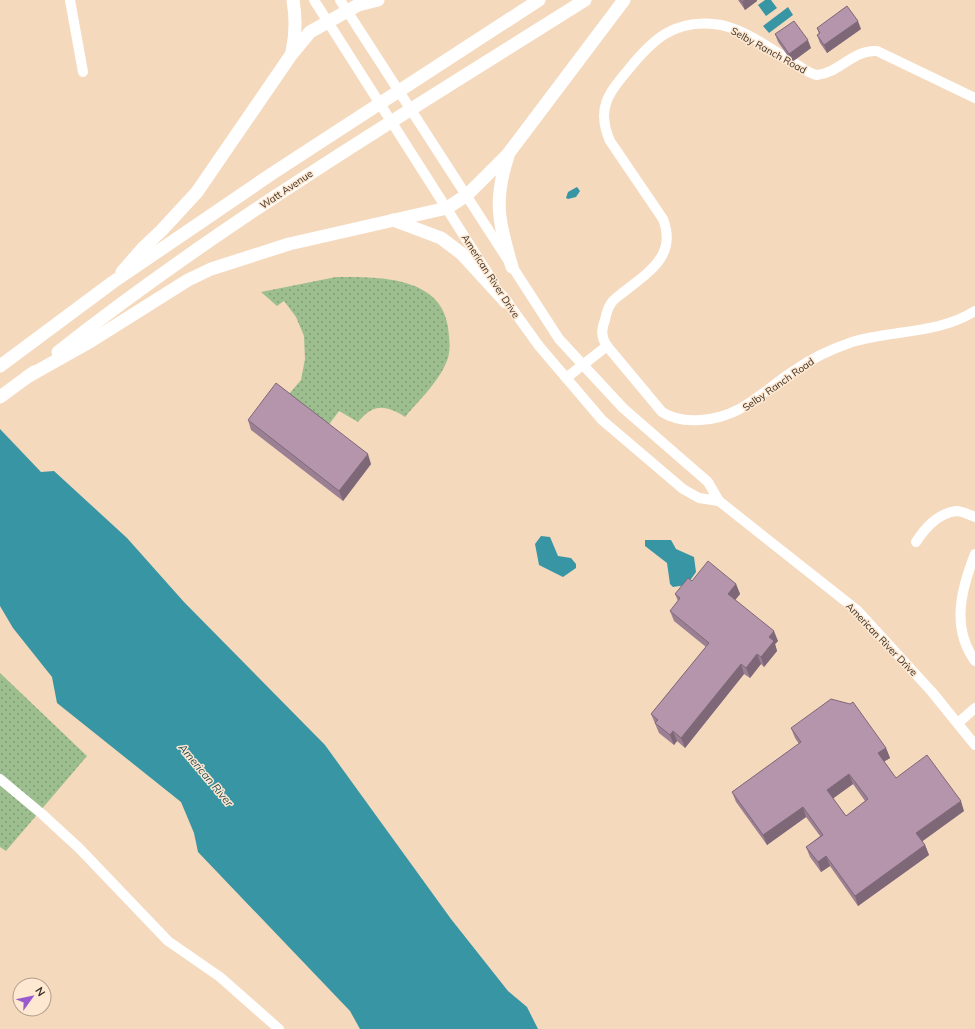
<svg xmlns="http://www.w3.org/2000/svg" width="975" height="1029" viewBox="0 0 975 1029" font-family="Mulish,sans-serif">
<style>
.grass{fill:url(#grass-dots)}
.water{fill:#3795a4}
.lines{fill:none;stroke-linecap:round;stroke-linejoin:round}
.minor{stroke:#fff;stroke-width:10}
.major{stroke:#fff;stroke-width:13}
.wall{fill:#9b8094;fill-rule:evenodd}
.shaded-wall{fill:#7e6878}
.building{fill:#b495ac;stroke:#7e6878;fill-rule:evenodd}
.labels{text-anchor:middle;stroke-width:3;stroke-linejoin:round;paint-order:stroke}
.street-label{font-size:10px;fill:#3b3025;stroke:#fee8d1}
.water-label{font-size:11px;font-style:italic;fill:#254f56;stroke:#fee8d1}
</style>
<defs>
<pattern id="grass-dots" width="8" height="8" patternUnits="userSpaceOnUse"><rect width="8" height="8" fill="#9dbf90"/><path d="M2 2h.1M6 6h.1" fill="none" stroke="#819c75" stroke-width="1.8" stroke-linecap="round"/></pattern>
</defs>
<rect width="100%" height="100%" fill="#f5d9bd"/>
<!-- grass -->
<g class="grass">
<path d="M 336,277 C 375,277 441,275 448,327 C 449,337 451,347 448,358 C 440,381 420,399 405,417 C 386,405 374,403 358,422 L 339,411 L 328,426 L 289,394 L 301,380 L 305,359 L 304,336 L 296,317 L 284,301 L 277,306 L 261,292 Z"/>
<path d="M 0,673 L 87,756 L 6,851 L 0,847 Z"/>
</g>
<!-- water -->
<g class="water">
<path d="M 765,0 L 771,0 L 777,8 L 766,16 L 758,5 Z"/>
<path d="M 788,7 L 793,15 L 769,33 L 763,26 Z"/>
<path d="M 577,187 L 580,191 L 576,197 L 568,199 L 566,198 L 568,192 Z"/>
<path d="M 0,429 L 41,472 L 54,471 L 127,538 L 184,602 L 325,745 L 451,919 L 508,991 L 527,1007 L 538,1029 L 360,1029 L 350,1011 L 198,852 L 194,833 L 181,802 L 57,703 L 52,677 L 13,628 L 0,606 Z"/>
<path d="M 541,536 L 550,537 L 558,556 L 571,558 L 576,564 L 576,568 L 563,577 L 539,565 L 535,544 Z"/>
<path d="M 645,540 L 671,540 L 676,549 L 694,557 L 696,572 L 687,585 L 673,587 L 670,584 L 667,563 L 645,546 Z"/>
</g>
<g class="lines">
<!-- minor -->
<g class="minor">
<path d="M 70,0 L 83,72"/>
<path d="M 314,0 L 494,283"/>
<path d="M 340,0 L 559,339 L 623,408 L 708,482 L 719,501 L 858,611 L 932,692 L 975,745"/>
<path d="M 975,98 L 877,51 C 854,49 839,73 817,75 C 810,74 802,68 796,64 C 772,50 741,26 714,24 C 673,20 652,40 628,70 C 608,94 596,109 610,141 L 663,219 C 677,255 650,271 625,291 C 620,295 613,299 610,305 C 607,310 606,315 605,320 C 601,330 601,337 607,346 L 662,412 C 673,419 687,421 700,420 C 742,418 762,391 795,370 C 812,358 832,349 852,342 C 892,330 939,334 975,311"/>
<path d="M 503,296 L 539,346 L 602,420 L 683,489 L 699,498 L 719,501"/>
<path d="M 566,378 L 607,346"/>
<path d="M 916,542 C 925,528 939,513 956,511 C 962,511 970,515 975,517"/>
<path d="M 975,554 C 961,589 951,628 975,661"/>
<path d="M 958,723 L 975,708"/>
<path d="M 0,779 L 42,814 L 79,848 L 168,941 L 220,977 L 279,1029"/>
</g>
<!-- major -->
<g class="major">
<path d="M 292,52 C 296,34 296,18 293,0"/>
<path d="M 508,156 C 493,201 499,223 512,267"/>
<path d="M 393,220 L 441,238 L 462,254 L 506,302"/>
<path d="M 122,272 L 143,248 L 161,231 L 197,192 L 291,55 L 310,32 L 358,5 L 378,0"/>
<path d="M 58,352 C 224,221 406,113 585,0"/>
<path d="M 0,366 L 113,282 L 273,173 L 539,0"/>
<path d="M 27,377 L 91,341 L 188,280 L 211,269 L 289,244 L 447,208 L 467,195 L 508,154 L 624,0"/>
<path d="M 0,397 L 34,372"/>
</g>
</g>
<!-- wall -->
<g class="wall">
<path d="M 738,0 L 757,0 L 757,1 L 745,10 Z"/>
<path d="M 817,28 L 861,29 L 827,53 L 820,43 L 817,35 L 819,34 Z"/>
<path d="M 775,34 L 811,48 L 792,62 L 778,42 Z"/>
<path d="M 248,420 L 371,464 L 343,501 L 251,430 Z"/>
<path d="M 692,581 L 736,584 L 740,594 L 735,600 L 778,641 L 775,644 L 777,651 L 764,667 L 761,664 L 750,678 L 744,674 L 685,748 L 677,741 L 674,745 L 659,733 L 651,714 L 706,647 L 674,621 L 670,611 L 678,601 L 675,594 Z"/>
<path d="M 791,728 L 886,748 L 890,758 L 884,761 L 896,778 L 964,811 L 922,841 L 925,845 L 929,855 L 858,906 L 830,866 L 821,872 L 810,857 L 806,847 L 820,836 L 806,817 L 767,845 L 736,802 L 732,792 L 799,744 L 795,738 ZM 853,784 L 865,801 L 846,816 L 833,798 Z"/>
</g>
<!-- shaded-wall -->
<g class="shaded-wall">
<path d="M 745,0 L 757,0 L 757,1 L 745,10 L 742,2 Z"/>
<path d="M 858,21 L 861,29 L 827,53 L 824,45 Z"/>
<path d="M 808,40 L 811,48 L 792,62 L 789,54 Z"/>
<path d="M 368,454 L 371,464 L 343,501 L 339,491 Z"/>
<path d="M 736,584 L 740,594 L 732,604 L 728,594 Z"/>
<path d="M 774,631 L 778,641 L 775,644 L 777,651 L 764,667 L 761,657 L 769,637 Z"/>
<path d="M 757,654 L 761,664 L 750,678 L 746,668 Z"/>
<path d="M 741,664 L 744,674 L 685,748 L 681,738 Z"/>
<path d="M 673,731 L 677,741 L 674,745 L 670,735 Z"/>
<path d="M 886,748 L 890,758 L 882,763 L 878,753 Z"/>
<path d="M 849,774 L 853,784 L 831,800 L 827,790 Z"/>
<path d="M 961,801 L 964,811 L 920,843 L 916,833 Z"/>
<path d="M 803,807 L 806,817 L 767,845 L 763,835 Z"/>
<path d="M 925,845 L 929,855 L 858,906 L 855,896 Z"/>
<path d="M 826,856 L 830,866 L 821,872 L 818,862 Z"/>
</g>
<!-- building -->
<g class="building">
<path d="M 740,0 L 745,0 L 742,2 Z"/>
<path d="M 847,6 L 858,21 L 824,45 L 817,35 L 820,33 L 817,28 Z"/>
<path d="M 794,21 L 808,40 L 789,54 L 775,34 Z"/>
<path d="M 276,383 L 368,454 L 339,491 L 248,420 Z"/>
<path d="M 708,561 L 736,584 L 728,594 L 774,631 L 769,637 L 774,641 L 761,657 L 757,654 L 746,668 L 741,664 L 681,738 L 673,731 L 670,735 L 655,723 L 658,720 L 651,714 L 709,643 L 670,611 L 680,598 L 675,594 L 688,578 L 692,581 Z"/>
<path d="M 831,699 L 850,704 L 853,702 L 886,748 L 878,753 L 896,778 L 927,755 L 961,801 L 916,833 L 925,845 L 855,896 L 826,856 L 818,862 L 806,847 L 823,835 L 803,807 L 763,835 L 732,792 L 801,742 L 791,728 ZM 849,774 L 868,799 L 846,816 L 827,790 Z"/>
</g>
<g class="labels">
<!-- street labels -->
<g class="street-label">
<text transform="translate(769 50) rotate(29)" y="4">Selby Ranch Road</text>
<text transform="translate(286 189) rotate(-34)" y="4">Watt Avenue</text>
<text transform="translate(491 276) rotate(57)" y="4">American River Drive</text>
<text transform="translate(778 384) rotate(-35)" y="4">Selby Ranch Road</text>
<text transform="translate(882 639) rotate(46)" y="4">American River Drive</text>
</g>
<!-- water labels -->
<g class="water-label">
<text transform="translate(206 775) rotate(50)" y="4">American River</text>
</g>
</g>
<!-- north arrow -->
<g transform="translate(32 997) rotate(57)"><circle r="19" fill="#fee8d1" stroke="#b09e8c"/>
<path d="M0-3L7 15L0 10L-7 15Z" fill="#9b59cf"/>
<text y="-6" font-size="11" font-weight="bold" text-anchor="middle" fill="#3b3025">N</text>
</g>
</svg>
